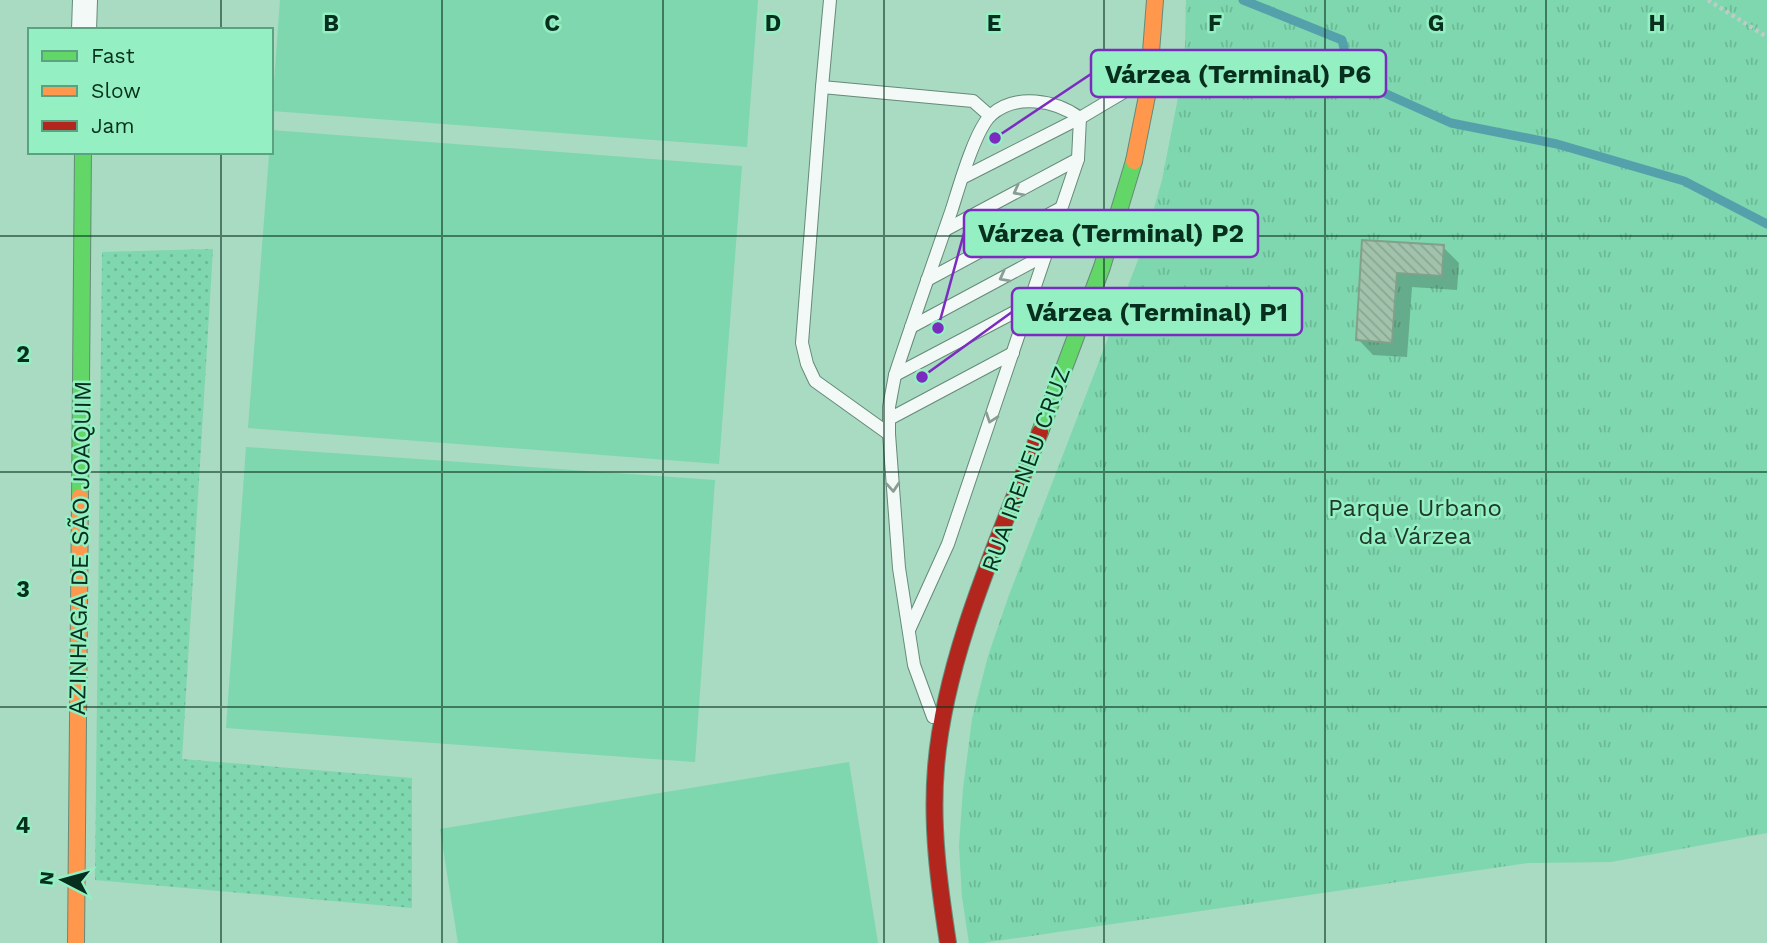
<svg xmlns="http://www.w3.org/2000/svg" width="1767" height="943" viewBox="0 0 1767 943" font-family="'Work Sans',sans-serif">
<style>
.grass{fill:url(#grass-dots)}
.park{fill:url(#park-tufts)}
.pitch{fill:#7ed7ae}
.shadow{fill:#0003}
.lines{fill:none;stroke-linecap:round;stroke-linejoin:round}
.stream{stroke:#54a1ac;stroke-width:9}
.building{fill:url(#building-back-hatch);stroke:#81a18a;stroke-width:2}
.lane-casing{stroke:#658a79;stroke-width:14}
.street-casing{stroke:#658a79;stroke-width:26}
.fast-casing{stroke:#658a79;stroke-width:18}
.slow-casing{stroke:#658a79;stroke-width:18}
.jam-casing{stroke:#658a79;stroke-width:18}
.path{stroke:#bdccc5;stroke-width:4.5;stroke-dasharray:3.5 3.5;stroke-linecap:butt}
.lane{stroke:#f2f9f6;stroke-width:12}
.street{stroke:#f2f9f6;stroke-width:24}
.fast{stroke:#63d668;stroke-width:16}
.slow{stroke:#ff974d;stroke-width:16}
.jam{stroke:#b3261e;stroke-width:16}
.oneway{stroke:#889e95}
.grid{fill:none;stroke:#062f1e;stroke-width:2;stroke-opacity:0.55}
.labels{text-anchor:middle;stroke-width:5;stroke-linejoin:round;paint-order:stroke}
.street-label{font-size:24px;fill:#062f1e;stroke:#94efc2}
.park-label{font-size:24px;fill:#21382c;stroke:#94efc2}
.grid-label{font-size:23px;text-anchor:middle;font-weight:bold;fill:#062f1e;stroke:#94efc2;stroke-width:5;stroke-linejoin:round;paint-order:stroke}
.leader{fill:none;stroke:#7b2cbf;stroke-width:2.5}
.callout-dot{fill:#7b2cbf;stroke:#94efc2;stroke-width:2.5}
.callout{fill:#94efc2;stroke:#7b2cbf;stroke-width:2.5}
.callout-label{font-size:26px;text-anchor:middle;font-weight:bold;fill:#062f1e}
</style>
<defs>
<pattern id="grass-dots" width="8" height="8" patternUnits="userSpaceOnUse" patternTransform="scale(1.75)"><rect width="8" height="8" fill="#7ed7ae"/><path d="M2 2h.1M6 6h.1" fill="none" stroke="#6bb995" stroke-width="1.8" stroke-linecap="round"/></pattern>
<pattern id="park-tufts" width="24" height="20" patternUnits="userSpaceOnUse" patternTransform="scale(1.75)"><rect width="24" height="20" fill="#7ed7ae"/><path d="M3 7l-1-3M5 7V3M7 7l1-3M15 17l-1-3M17 17v-4M19 17l1-3" fill="none" stroke="#6bb995"/></pattern>
<pattern id="building-back-hatch" width="6" height="6" patternUnits="userSpaceOnUse" patternTransform="scale(1.75)"><rect width="6" height="6" fill="#a1c2ab"/><path d="M-1 5l2 2M0 0l6 6M5-1l2 2" fill="none" stroke="#89a793"/></pattern>
</defs>
<rect width="100%" height="100%" fill="#a9dac2"/>
<!-- grass -->
<path class="grass" d="M 213,249 L 182,759 L 412,778 L 412,908 L 95,880 L 102,252 Z"/>
<!-- park -->
<path class="park" d="M 1186,0 L 1767,0 L 1767,833 L 1611,862 L 1528,863 L 983,943 L 969,943 L 962,897 L 959,846 L 963,789 L 972,719 L 988,656 L 1009,595 L 1143,247 L 1162,180 L 1177,103 L 1185,46 Z"/>
<!-- pitch -->
<g class="pitch">
<path d="M 280,0 L 758,0 L 747,147 L 272,111 Z"/>
<path d="M 271,130 L 742,166 L 719,464 L 248,428 Z"/>
<path d="M 246,447 L 715,480 L 695,762 L 226,728 Z"/>
<path d="M 849,762 L 878,943 L 458,943 L 440,829 Z"/>
</g>
<!-- shadow -->
<path class="shadow" d="M 1364,242 L 1443,247 L 1459,263 L 1457,290 L 1412,287 L 1407,357 L 1373,355 L 1358,339 Z"/>
<g class="lines">
<!-- stream -->
<path class="stream" d="M 1243,0 L 1342,40 L 1351,78 L 1451,123 L 1557,144 L 1684,181 L 1767,224"/>
</g>
<!-- building -->
<path class="building" d="M 1362,240 L 1444,245 L 1442,276 L 1397,273 L 1392,343 L 1356,340 Z"/>
<g class="lines">
<defs>
<g id="lane">
<path d="M 830,0 L 822,87 L 973,101 L 990,116"/>
<path d="M 822,87 L 802,343 L 807,364 L 815,381 L 889,434"/>
<path d="M 962,178 L 1080,118 L 1144,80"/>
<path d="M 945,230 L 1078,159"/>
<path d="M 927,280 L 1061,208"/>
<path d="M 911,327 L 1045,255"/>
<path d="M 895,375 L 1028,305"/>
<path d="M 889,419 L 1013,353"/>
<path d="M 909,630 L 948,544 L 1078,159 L 1080,118"/>
<path d="M 933,717 L 914,665 L 899,568 L 889,434 L 889,407 L 895,375 C 913,320 933,264 952,209 C 959,187 975,130 991,115 C 1016,93 1055,100 1080,118"/>
</g>
<path id="street" d="M 84,30 L 85,0"/>
<g id="fast">
<path d="M 1040,432 L 1102,267 L 1134,161"/>
<path d="M 80,497 L 83,152"/>
</g>
<g id="slow">
<path d="M 1134,161 L 1148,91 L 1155,0"/>
<path d="M 76,943 L 80,497"/>
</g>
<path id="jam" d="M 948,943 C 939,885 931,826 936,767 C 945,655 1000,536 1040,432"/>
</defs>
<!-- lane casing -->
<use href="#lane" class="lane-casing"/>
<!-- street casing -->
<use href="#street" class="street-casing"/>
<!-- fast casing -->
<use href="#fast" class="fast-casing"/>
<!-- slow casing -->
<use href="#slow" class="slow-casing"/>
<!-- jam casing -->
<use href="#jam" class="jam-casing"/>
<!-- path -->
<path class="path" d="M 1708,0 L 1767,37"/>
<!-- lane -->
<use href="#lane" class="lane"/>
<!-- street -->
<use href="#street" class="street"/>
<!-- fast -->
<use href="#fast" class="fast"/>
<!-- slow -->
<use href="#slow" class="slow"/>
<!-- jam -->
<use href="#jam" class="jam"/>
</g>
<!-- one-way arrows -->
<defs><path id="oneway-chevron" d="M-2-3.5L2.5 0L-2 3.5" fill="none" stroke-width="1.6" stroke-linecap="round" stroke-linejoin="round" transform="scale(1.75)"/></defs>
<g class="oneway">
<use href="#oneway-chevron" transform="translate(1018 191) rotate(152)"/>
<use href="#oneway-chevron" transform="translate(1004 277) rotate(152)"/>
<use href="#oneway-chevron" transform="translate(991 418) rotate(109)"/>
<use href="#oneway-chevron" transform="translate(893 487) rotate(86)"/>
</g>
<!-- grid -->
<path class="grid" d="M 221,0 L 221,30M 442,0 L 442,943M 663,0 L 663,943M 884,0 L 884,943M 1104,0 L 1104,943M 1325,0 L 1325,943M 1546,0 L 1546,943M 221,152 L 221,943M 0,236 L 1767,236M 0,472 L 1767,472M 0,707 L 1767,707"/>
<g class="labels">
<!-- street labels -->
<g class="street-label">
<text transform="translate(1026 469) rotate(-70)" y="8">RUA IRENEU CRUZ</text>
<text transform="translate(80 548) rotate(-89)" y="8">AZINHAGA DE SÃO JOAQUIM</text>
</g>
<!-- park labels -->
<g class="park-label">
<text x="1415" y="516">Parque Urbano<tspan x="1415" dy="28">da Várzea</tspan></text>
</g>
</g>
<g class="grid-label">
<text x="331" y="31">B</text>
<text x="552" y="31">C</text>
<text x="773" y="31">D</text>
<text x="994" y="31">E</text>
<text x="1215" y="31">F</text>
<text x="1436" y="31">G</text>
<text x="1657" y="31">H</text>
<text x="23" y="362">2</text>
<text x="23" y="597">3</text>
<text x="23" y="833">4</text>
</g>
<!-- callouts -->
<path class="leader" d="M995 138L1091 74M938 328L964 233M922 377L1012 312"/>
<g class="callout-dot">
<circle cx="995" cy="138" r="7"/>
<circle cx="938" cy="328" r="7"/>
<circle cx="922" cy="377" r="7"/>
</g>
<g class="callout">
<rect x="1091" y="50" width="295" height="47" rx="7"/>
<rect x="964" y="210" width="294" height="47" rx="7"/>
<rect x="1012" y="288" width="290" height="47" rx="7"/>
</g>
<g class="callout-label">
<text x="1238" y="83">Várzea (Terminal) P6</text>
<text x="1111" y="242">Várzea (Terminal) P2</text>
<text x="1157" y="321">Várzea (Terminal) P1</text>
</g>
<!-- legend -->
<rect x="28" y="28" width="245" height="126" fill="#94efc2" stroke="#5ba280" stroke-width="2"/>
<rect x="42" y="51" width="35" height="10" fill="#63d668" stroke="#5ba280" stroke-width="2"/>
<text x="91" y="63" font-size="21" fill="#062f1e">Fast</text>
<rect x="42" y="86" width="35" height="10" fill="#ff974d" stroke="#5ba280" stroke-width="2"/>
<text x="91" y="98" font-size="21" fill="#062f1e">Slow</text>
<rect x="42" y="121" width="35" height="10" fill="#b3261e" stroke="#5ba280" stroke-width="2"/>
<text x="91" y="133" font-size="21" fill="#062f1e">Jam</text>
<!-- north arrow -->
<g transform="translate(63 880) rotate(276)" stroke="#94efc2" stroke-width="5" paint-order="stroke">
<path d="M0-5L12 26L0 18L-12 26Z" fill="#062f1e"/>
<text y="-10" font-size="19" font-weight="bold" text-anchor="middle" fill="#062f1e">N</text>
</g>
</svg>
